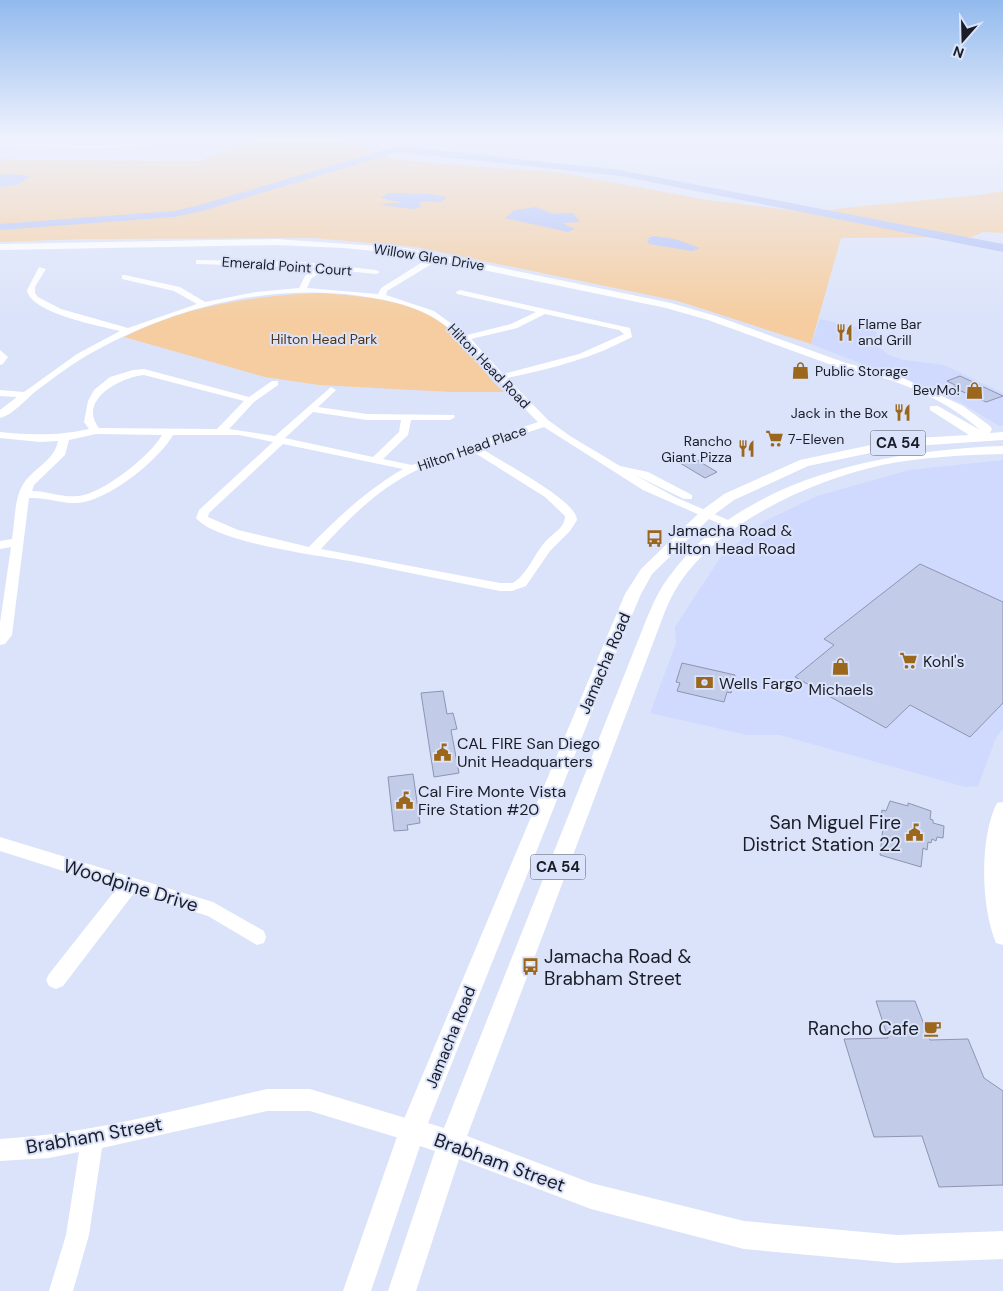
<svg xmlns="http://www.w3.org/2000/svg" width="1003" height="1291" viewBox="0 0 1003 1291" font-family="'DM Sans',sans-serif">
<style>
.built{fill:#cfdafe}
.green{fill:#f5cda0}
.water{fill:#b2c2f6}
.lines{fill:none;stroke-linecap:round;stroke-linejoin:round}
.river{fill:#b2c2f6;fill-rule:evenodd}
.building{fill:#c2cbe8;stroke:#8d95b0}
.minor{fill:#fff;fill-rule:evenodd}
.major{fill:#fff;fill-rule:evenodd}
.labels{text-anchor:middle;stroke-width:4;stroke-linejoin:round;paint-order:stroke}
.far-street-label{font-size:14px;fill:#1a1d27;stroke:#dbe3fa}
.far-poi-label{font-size:14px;fill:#1a1d27;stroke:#dbe3fa;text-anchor:start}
.far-park-label{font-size:14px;fill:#4f3512;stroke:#dbe3fa}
.shield{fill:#dbe3fa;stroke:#545866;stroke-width:1}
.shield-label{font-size:15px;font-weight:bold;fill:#1a1d27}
.poi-label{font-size:16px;fill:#1a1d27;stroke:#dbe3fa;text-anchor:start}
.street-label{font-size:16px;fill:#1a1d27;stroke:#dbe3fa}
.near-poi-label{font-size:19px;fill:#1a1d27;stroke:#dbe3fa;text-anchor:end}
.near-street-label{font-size:19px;fill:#1a1d27;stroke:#dbe3fa}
</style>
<rect width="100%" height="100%" fill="#dbe3fa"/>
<!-- built -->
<g class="built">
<path d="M 820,319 L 876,331 L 880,348 L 889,355 L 904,360 L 944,365 L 1003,393 L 1003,426 L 999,426 L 960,402 L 811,344 Z"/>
<path d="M 1003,460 L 1003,729 L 996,738 L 978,786 L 965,787 L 780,735 L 747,735 L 650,713 L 676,643 L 675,627 L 722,555 L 767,520 L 817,496 L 909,470 Z"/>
</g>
<!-- green -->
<g class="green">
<path d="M 252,138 L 343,138 L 389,158 L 433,163 L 563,173 L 707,200 L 812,213 L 843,208 L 979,195 L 1003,191 L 1003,233 L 983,232 L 972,237 L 841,238 L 811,344 L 678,301 L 415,247 L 314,238 L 85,239 L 0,242 L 0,158 L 20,160 L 200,161 Z"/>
<path d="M 319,293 C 362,296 415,299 449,329 C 470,347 483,375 504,392 L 452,392 L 319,385 L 265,377 L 124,337 C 185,306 251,296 319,293 Z"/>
</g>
<!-- water -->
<g class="water">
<path d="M 10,174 L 31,176 L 17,185 L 0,187 L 0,175 Z"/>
<path d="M 388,193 L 431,194 L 445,197 L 446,199 L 440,202 L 423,201 L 419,204 L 421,207 L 413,209 L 381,205 L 387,203 L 403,203 L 381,198 Z"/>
<path d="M 536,207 L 554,214 L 573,213 L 580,222 L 562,223 L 575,229 L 568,232 L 505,218 L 515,210 Z"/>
<path d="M 654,236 L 675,239 L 700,248 L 692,251 L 649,244 L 647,241 L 651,239 L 646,239 Z"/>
</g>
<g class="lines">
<!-- river -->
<path class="river" d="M 398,146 L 620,170 L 1003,244 L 1003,252 L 620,176 L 398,152 L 202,211 L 174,217 L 0,230 L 0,224 L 174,211 L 196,206 Z"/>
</g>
<!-- building -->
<g class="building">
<path d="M 960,376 L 1003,396 L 986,402 L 952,387 L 957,386 L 947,381 Z"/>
<path d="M 687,454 L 717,472 L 705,478 L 675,460 Z"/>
<path d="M 920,564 L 1003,602 L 1003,703 L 970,737 L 910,705 L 886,728 L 795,677 L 834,645 L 824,639 Z"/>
<path d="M 682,663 L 735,675 L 731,693 L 727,692 L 724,702 L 677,691 L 680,683 L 676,682 Z"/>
<path d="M 443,691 L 447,714 L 453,713 L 457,729 L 451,730 L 459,773 L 434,777 L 421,693 Z"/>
<path d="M 413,774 L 420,823 L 407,825 L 408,830 L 394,831 L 388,777 Z"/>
<path d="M 890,801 L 908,806 L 908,803 L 931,811 L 930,819 L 933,820 L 933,823 L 944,826 L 943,838 L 937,837 L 936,841 L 932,839 L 931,843 L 928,842 L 927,850 L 923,848 L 921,867 L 880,855 L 883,827 L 880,826 L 882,810 L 886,811 Z"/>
<path d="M 876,1001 L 915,1001 L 930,1040 L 968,1039 L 984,1078 L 1003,1091 L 1003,1185 L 939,1187 L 922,1136 L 874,1137 L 844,1039 L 888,1038 Z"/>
</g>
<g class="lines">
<!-- minor -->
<g class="minor">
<path d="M 0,142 L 90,145 L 146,144 L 149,146 L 90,149 L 0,146 Z"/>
<path d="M 442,255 L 445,255 L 445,259 L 430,265 L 387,291 L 386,295 L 434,311 L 467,335 L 511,324 L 536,312 L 457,294 L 456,292 L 460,290 L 630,328 L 632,337 C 593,358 551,369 507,378 L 548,420 L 570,436 L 620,466 L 648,472 L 692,495 L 692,499 L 684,499 L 633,474 L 675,497 L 735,523 L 737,525 L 735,527 L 727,527 L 643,490 L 544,427 L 481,448 C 499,461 577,500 577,520 L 570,531 L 550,551 L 526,586 L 512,591 L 500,591 C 453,582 407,572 361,563 C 325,556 218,544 196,518 L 199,510 L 273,442 L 239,435 L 173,435 C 158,461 106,503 75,503 C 59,503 45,497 29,498 L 12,635 L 5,644 L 0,645 L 0,623 L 11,547 L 0,549 L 0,541 L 12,539 C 15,522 14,497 24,483 C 35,467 54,461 58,441 L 40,442 L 0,438 L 0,432 C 31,435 58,436 89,429 L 84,422 L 88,401 L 94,390 L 110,377 L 133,370 L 144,369 L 249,397 L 272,381 L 278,381 L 278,385 L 254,402 L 229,429 L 275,436 L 331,387 L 336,390 L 318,407 L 367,414 L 454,415 L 455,417 L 450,420 L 411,420 L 408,435 L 383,459 L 412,465 L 538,422 C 503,389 478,348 439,321 C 421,309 400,303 379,299 C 282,280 181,304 95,351 C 74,362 55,377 36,391 C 26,399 13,415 0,418 L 0,410 L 17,397 L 0,396 L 0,390 L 24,392 L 77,354 L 120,331 C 100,326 30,313 27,290 L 39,267 L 46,269 L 35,287 L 35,293 L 38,297 L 61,309 L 128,328 L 197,304 L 174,291 L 122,279 L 122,275 L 125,275 L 180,287 L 205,302 L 256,292 L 299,288 L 305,276 L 316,268 L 199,264 L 196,264 L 196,260 L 304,262 L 376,270 L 380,272 L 376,274 L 325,269 L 311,279 L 307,288 L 378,294 L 381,288 L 424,261 ZM 545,314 L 619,330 L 624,334 L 579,354 L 503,374 L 471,339 L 517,328 ZM 144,375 L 244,401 L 217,429 L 99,428 C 77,400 121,377 144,375 ZM 313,412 L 367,420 L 401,420 L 399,432 L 373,457 L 285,438 ZM 96,434 L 162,435 C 151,455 103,494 78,496 C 63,498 47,491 32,491 L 34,485 L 65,455 L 69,440 ZM 283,444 L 403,469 C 367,490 338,517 309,547 L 238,530 L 208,517 L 209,513 ZM 472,451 L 545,497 L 565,516 C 565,526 557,531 550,537 C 535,550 530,572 513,583 L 500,583 L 321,549 C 348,519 379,488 417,470 C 434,462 454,458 472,451 Z"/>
<path d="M 0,350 L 8,357 L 3,364 L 0,365 Z"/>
<path d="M 1003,802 L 1003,945 L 996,943 C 981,909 979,837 997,803 Z"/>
<path d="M 0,837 L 213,902 L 264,931 L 266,937 L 264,943 L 257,945 L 208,916 L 134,893 L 63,986 L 56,989 L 49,986 L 46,980 L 49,974 L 117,888 L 0,851 Z"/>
<path d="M 267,1089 L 310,1089 L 412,1120 L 420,1123 L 423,1131 L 420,1139 L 412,1142 L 310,1111 L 267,1111 L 102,1148 L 89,1235 L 73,1291 L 49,1291 L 66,1235 L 79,1152 L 49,1158 L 0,1161 L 0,1139 C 90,1134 179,1109 267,1089 Z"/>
</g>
<!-- major -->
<path class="major" d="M 276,239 L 406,248 L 671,303 L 716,316 L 846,363 L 901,377 L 963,406 L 990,426 L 992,429 L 990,433 L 1003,432 L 1003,440 L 899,447 L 808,466 L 734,500 L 711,517 L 652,574 L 641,594 L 608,672 L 428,1123 L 444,1128 L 637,643 C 646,621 654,597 668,578 C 741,477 886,450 1003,446 L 1003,454 C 963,455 922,457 882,465 C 811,481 721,521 679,584 C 667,602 661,623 653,643 L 467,1136 L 591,1183 L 744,1221 L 897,1235 L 1003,1231 L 1003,1259 L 897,1263 L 744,1249 L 591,1209 L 459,1159 L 416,1291 L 388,1291 L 435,1151 L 420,1146 L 371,1291 L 343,1291 L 399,1131 L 592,672 L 625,594 L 641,569 L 701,511 L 724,494 L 800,460 L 899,439 L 969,435 L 930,410 L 930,406 L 938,406 L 980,430 C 950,403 908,384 870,374 C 860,371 850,371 840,368 L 708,320 L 666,308 L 406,254 L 344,248 L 276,245 L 0,250 L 0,244 Z"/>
</g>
<!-- sky -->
<linearGradient id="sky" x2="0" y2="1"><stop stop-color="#92baee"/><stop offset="0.43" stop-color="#eff2fd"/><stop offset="1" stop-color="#eff2fd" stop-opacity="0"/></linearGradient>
<rect width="1003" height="319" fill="url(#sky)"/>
<!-- icons -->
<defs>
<symbol id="restaurant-bare" viewBox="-9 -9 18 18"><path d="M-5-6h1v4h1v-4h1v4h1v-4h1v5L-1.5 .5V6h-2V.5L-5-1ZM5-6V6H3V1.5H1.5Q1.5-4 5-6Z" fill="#9b671d" stroke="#dbe3fa" stroke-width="2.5" paint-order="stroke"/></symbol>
<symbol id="shop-bare" viewBox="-9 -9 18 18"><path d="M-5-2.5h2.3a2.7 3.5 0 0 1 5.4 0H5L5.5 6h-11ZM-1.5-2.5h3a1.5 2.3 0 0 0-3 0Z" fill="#9b671d" stroke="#dbe3fa" stroke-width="2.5" paint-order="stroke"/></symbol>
<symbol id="supermarket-bare" viewBox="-9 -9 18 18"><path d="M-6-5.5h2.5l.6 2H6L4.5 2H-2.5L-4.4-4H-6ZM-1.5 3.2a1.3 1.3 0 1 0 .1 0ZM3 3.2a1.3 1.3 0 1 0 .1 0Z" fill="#9b671d" stroke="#dbe3fa" stroke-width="2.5" paint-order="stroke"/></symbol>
<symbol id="bus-bare" viewBox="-9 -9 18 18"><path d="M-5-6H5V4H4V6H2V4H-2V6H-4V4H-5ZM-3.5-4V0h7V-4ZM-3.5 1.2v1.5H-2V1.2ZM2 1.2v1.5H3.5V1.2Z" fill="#9b671d" stroke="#dbe3fa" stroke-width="2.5" paint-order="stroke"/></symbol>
<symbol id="bank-bare" viewBox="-9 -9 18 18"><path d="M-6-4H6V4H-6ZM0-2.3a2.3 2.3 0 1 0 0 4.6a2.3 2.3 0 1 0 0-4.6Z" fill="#9b671d" stroke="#dbe3fa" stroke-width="2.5" paint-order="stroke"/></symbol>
<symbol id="civic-bare" viewBox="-9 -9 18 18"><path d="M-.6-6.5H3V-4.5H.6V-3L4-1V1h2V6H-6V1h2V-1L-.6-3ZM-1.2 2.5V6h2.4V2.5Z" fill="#9b671d" stroke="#dbe3fa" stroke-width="2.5" paint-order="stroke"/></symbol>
<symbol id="cafe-bare" viewBox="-9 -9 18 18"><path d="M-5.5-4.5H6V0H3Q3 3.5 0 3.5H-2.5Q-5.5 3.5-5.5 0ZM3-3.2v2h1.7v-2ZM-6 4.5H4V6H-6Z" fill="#9b671d" stroke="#dbe3fa" stroke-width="2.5" paint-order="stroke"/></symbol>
</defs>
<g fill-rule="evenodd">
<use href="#restaurant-bare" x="832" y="320" width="25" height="25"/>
<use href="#shop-bare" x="788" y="358" width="25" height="25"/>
<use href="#shop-bare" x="962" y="378" width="25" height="25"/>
<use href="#restaurant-bare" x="890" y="400" width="25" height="25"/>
<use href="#supermarket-bare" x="762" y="426" width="25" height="25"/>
<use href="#restaurant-bare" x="734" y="436" width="25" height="25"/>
<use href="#bus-bare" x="642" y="526" width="25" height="25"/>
<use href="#supermarket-bare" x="896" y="648" width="25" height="25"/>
<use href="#shop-bare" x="828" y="654" width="25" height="25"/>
<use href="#bank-bare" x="692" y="670" width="25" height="25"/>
<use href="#civic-bare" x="430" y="740" width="25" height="25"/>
<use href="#civic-bare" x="392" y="788" width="25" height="25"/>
<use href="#civic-bare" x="902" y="820" width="25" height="25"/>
<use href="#bus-bare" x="518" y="954" width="25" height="25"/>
<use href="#cafe-bare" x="920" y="1016" width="25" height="25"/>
</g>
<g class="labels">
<!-- far-street labels -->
<g class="far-street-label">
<text transform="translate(429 257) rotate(9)" y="5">Willow Glen Drive</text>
<text transform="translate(287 266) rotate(4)" y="5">Emerald Point Court</text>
<text transform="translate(489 366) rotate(46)" y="5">Hilton Head Road</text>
<text transform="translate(472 448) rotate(-19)" y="5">Hilton Head Place</text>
</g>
<!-- far-poi labels -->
<g class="far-poi-label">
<text x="858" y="329">Flame Bar<tspan x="858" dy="16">and Grill</tspan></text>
<text x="815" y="376">Public Storage</text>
<text x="960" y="395" text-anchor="end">BevMo!</text>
<text x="888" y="418" text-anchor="end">Jack in the Box</text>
<text x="788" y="444">7-Eleven</text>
<text x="732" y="446" text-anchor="end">Rancho<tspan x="732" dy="16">Giant Pizza</tspan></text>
</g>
<!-- far-park labels -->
<g class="far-park-label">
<text x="324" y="344">Hilton Head Park</text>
</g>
<!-- shield labels -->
<g class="shield">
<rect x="870.5" y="430.5" width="55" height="25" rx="4"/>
<rect x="530.5" y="854.5" width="55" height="25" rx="4"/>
</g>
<g class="shield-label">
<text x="898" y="448">CA 54</text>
<text x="558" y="872">CA 54</text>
</g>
<!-- poi labels -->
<g class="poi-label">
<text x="668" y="536">Jamacha Road &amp;<tspan x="668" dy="18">Hilton Head Road</tspan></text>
<text x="923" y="667">Kohl's</text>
<text x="719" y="689">Wells Fargo</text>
<text x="841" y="695" text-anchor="middle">Michaels</text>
<text x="457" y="749">CAL FIRE San Diego<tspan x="457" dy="18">Unit Headquarters</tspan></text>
<text x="418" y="797">Cal Fire Monte Vista<tspan x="418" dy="18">Fire Station #20</tspan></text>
</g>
<!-- street labels -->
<g class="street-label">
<text transform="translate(604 663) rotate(-67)" y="6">Jamacha Road</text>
<text transform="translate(450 1037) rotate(-68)" y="6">Jamacha Road</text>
</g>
<!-- near-poi labels -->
<g class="near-poi-label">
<text x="901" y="829">San Miguel Fire<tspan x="901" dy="22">District Station 22</tspan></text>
<text x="544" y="963" text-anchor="start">Jamacha Road &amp;<tspan x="544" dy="22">Brabham Street</tspan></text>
<text x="919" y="1035">Rancho Cafe</text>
</g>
<!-- near-street labels -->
<g class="near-street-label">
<text transform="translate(131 885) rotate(17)" y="7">Woodpine Drive</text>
<text transform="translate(94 1135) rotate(-10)" y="7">Brabham Street</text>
<text transform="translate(500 1162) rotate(20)" y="7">Brabham Street</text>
</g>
</g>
<!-- north arrow -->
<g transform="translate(963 40) rotate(200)" stroke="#dbe3fa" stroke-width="4" paint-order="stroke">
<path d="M0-4L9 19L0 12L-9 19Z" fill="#1a1d27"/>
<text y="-8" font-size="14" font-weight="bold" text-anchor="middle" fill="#1a1d27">N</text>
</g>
</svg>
